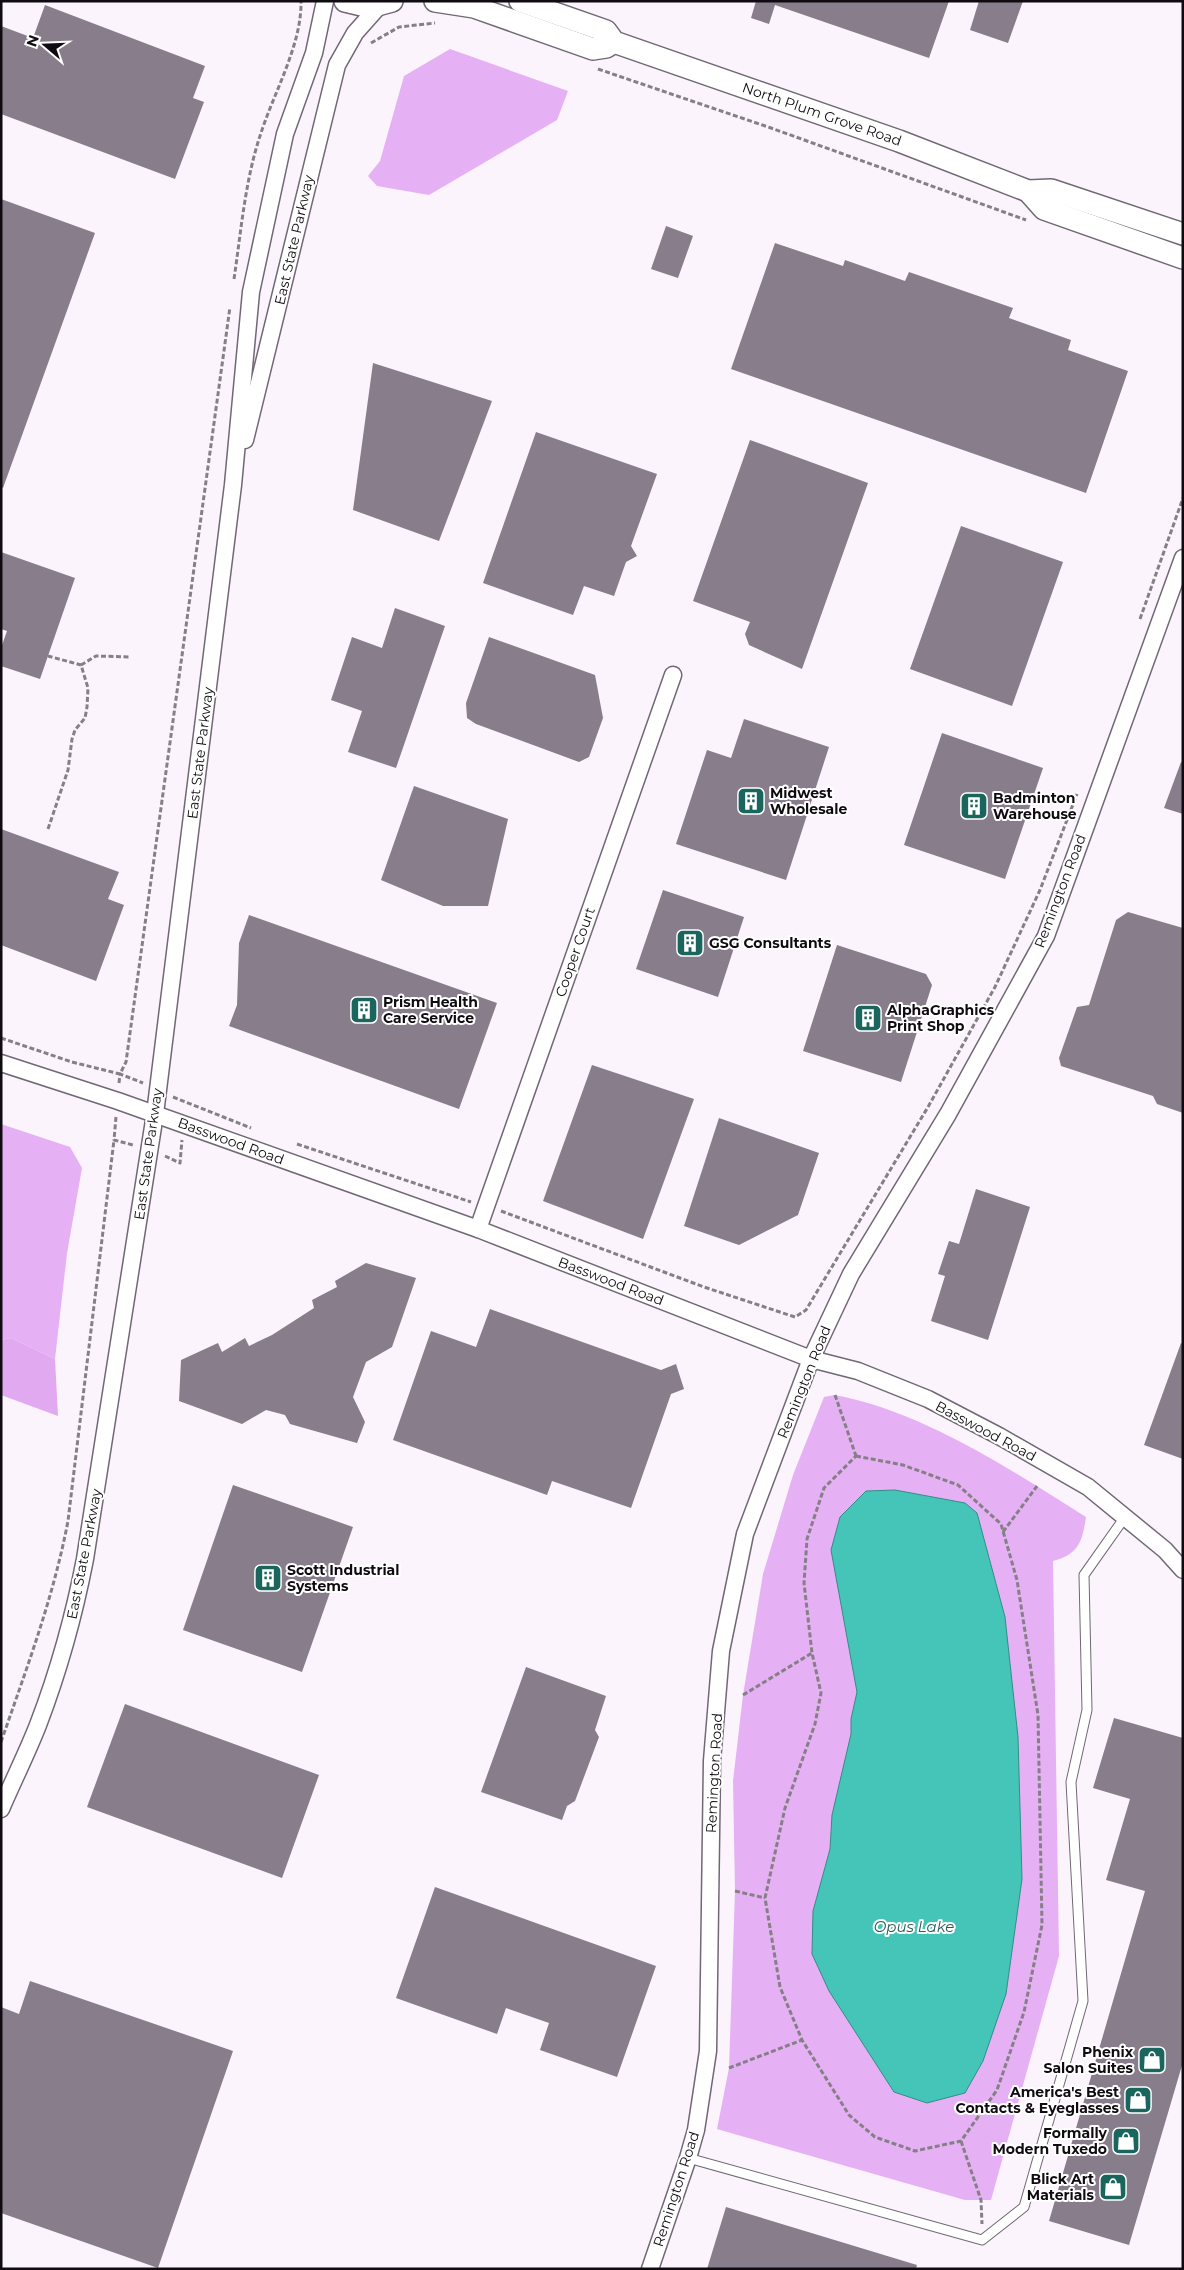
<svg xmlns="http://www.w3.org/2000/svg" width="1184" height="2270" viewBox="0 0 1184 2270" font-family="Montserrat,sans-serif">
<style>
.green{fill:#e6b0f5}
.forest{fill:#e1aaf0}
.water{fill:#44c5b8;stroke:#348d86}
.building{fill:#887d8b}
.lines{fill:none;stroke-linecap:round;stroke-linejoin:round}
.service-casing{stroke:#726775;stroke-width:11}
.minor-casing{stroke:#726775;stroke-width:19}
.tertiary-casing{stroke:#726775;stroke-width:24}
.path{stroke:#857f86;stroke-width:3;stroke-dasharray:5 2.5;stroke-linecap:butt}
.service{stroke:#fff;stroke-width:9}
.minor{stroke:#fff;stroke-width:16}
.tertiary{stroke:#fff;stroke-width:21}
.labels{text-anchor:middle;stroke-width:4;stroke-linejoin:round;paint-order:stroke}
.street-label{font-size:14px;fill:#0f0b10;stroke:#fff}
.poi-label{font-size:14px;font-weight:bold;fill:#0f0b10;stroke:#fff;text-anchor:start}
.water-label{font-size:15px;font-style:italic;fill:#295d57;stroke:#fff}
</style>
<rect width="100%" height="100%" fill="#fbf4fd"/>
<!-- green -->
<g class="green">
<path d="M 450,49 L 568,91 L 557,120 L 429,195 L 377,186 L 368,176 L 380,161 L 404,76 Z"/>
<path d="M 1,1124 L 70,1147 L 82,1168 L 67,1253 L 55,1359 L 11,1338 L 1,1340 Z"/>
<path d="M 835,1395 C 924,1412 1010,1469 1086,1517 C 1082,1542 1079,1554 1053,1561 L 1059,1956 L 991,2200 L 965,2200 L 717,2129 L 729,2068 L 735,1891 L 733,1781 L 743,1695 L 763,1574 L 793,1475 L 824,1397 Z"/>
</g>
<!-- forest -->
<path class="forest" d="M 11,1338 L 55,1359 L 58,1416 L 1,1395 L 1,1340 Z"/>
<!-- water -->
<path class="water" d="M 895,1490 L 965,1503 L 977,1513 L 1005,1617 L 1018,1737 L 1022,1879 L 1006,1994 L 983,2061 L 965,2093 L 927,2103 L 894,2092 L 829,1991 L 812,1954 L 813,1911 L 830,1849 L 832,1815 L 851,1734 L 851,1719 L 857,1692 L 831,1550 L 840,1517 L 866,1491 Z"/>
<!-- building -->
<g class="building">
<path d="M 756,1 L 949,1 L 929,58 L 775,5 L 769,24 L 751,18 Z"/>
<path d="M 979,1 L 1023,1 L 1008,43 L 970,30 Z"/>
<path d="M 45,5 L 205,66 L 193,98 L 204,102 L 175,179 L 1,114 L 1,26 L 33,38 Z"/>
<path d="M 1,199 L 95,233 L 3,488 L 1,487 Z"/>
<path d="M 666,226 L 693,236 L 678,278 L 651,269 Z"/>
<path d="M 775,243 L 843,266 L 845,260 L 905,281 L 909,272 L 1013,308 L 1009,318 L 1071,340 L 1068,350 L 1128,371 L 1086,493 L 731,369 Z"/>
<path d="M 373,363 L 492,401 L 439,541 L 353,510 Z"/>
<path d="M 536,432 L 657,474 L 631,546 L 637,556 L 626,562 L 614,596 L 584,586 L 573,615 L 483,583 Z"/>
<path d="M 750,440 L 868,483 L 802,669 L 749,645 L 745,634 L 750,622 L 693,601 Z"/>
<path d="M 961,526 L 1063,562 L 1012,706 L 910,669 Z"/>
<path d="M 1,552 L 75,578 L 40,679 L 1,666 L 1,648 L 7,631 L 1,629 Z"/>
<path d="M 395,608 L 445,626 L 396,768 L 348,752 L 362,711 L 331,700 L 352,637 L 382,648 Z"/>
<path d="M 489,637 L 595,675 L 603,718 L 589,757 L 579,762 L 476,724 L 467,718 L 466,703 Z"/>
<path d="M 744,719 L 829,747 L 786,880 L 676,844 L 707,750 L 731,758 Z"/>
<path d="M 942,733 L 1043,768 L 1005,879 L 904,845 Z"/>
<path d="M 1181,762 L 1183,763 L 1183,814 L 1164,808 Z"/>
<path d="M 414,786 L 508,819 L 488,906 L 443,906 L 381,880 Z"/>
<path d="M 1,829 L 119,872 L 108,899 L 124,905 L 96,981 L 1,945 Z"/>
<path d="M 663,890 L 744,917 L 718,997 L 636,969 Z"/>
<path d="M 1128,912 L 1183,928 L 1183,1113 L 1157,1104 L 1153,1096 L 1061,1066 L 1059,1058 L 1077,1007 L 1089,1005 L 1116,920 Z"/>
<path d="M 249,915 L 497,1003 L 459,1109 L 229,1026 L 237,1005 L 239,943 Z"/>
<path d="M 837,945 L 926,974 L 932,985 L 901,1082 L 803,1051 Z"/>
<path d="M 592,1065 L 694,1099 L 643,1239 L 543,1201 Z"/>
<path d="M 719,1118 L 819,1153 L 798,1215 L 739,1245 L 684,1226 Z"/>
<path d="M 976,1189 L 1030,1207 L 988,1340 L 931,1321 L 945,1276 L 938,1274 L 949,1241 L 959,1244 Z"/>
<path d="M 366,1263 L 416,1278 L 392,1347 L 366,1362 L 353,1397 L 365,1422 L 357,1443 L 290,1424 L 285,1415 L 266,1410 L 242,1424 L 179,1401 L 181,1360 L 218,1343 L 222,1352 L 245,1338 L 249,1346 L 272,1335 L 314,1308 L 312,1300 L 337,1287 L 335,1281 Z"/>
<path d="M 490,1309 L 661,1370 L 676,1364 L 684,1389 L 671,1394 L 631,1508 L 552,1481 L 547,1495 L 393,1440 L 431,1331 L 476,1347 Z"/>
<path d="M 1181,1343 L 1183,1344 L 1183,1459 L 1144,1445 Z"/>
<path d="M 233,1485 L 353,1527 L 302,1672 L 183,1630 Z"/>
<path d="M 526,1667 L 606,1696 L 595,1730 L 599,1737 L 575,1801 L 567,1806 L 562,1820 L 481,1792 Z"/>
<path d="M 125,1704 L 319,1775 L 282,1878 L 87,1807 Z"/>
<path d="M 1114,1718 L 1183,1738 L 1183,2062 L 1129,2245 L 1049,2221 L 1145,1891 L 1106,1880 L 1130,1799 L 1093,1788 Z"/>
<path d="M 435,1887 L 656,1966 L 617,2077 L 540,2050 L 549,2023 L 506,2008 L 497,2034 L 396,1998 Z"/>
<path d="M 30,1981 L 233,2051 L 158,2268 L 1,2213 L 1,2007 L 19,2014 Z"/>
<path d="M 726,2207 L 917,2265 L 916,2269 L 707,2269 Z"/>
</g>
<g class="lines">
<defs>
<path id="service" d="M 688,2158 L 982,2240 L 1024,2207 L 1083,2001 L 1071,1782 L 1087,1710 L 1084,1575 L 1125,1517"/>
<g id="minor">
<path d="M 245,440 L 337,65 L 355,33 L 379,6"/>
<path d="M 1,1063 L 118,1101 L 478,1229 L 811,1359 L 858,1371 L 928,1399 L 999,1436 L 1088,1487 L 1165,1550 L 1183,1570"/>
<path d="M 478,1229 L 673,675"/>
<path d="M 1,1809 C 13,1781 27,1753 38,1725 C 59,1670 74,1616 85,1559 L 155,1114 L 233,485 L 251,292 L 285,134 L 314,53 L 325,1"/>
<path d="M 650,2269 L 688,2158 L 696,2130 L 708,2051 L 712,1761 L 721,1651 L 745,1534 L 811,1359 L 851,1274 L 948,1114 L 1046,936 L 1183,558"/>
</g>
<g id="tertiary">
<path d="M 345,1 L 370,7 L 392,1"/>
<path d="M 435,1 L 474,7 L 593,49 L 606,47 L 614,42"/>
<path d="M 520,1 L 606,31 L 614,42 L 899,141 L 1028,191 L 1051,190 L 1183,234"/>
<path d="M 1028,191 L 1044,209 L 1183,258"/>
</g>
</defs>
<!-- service casing -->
<use href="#service" class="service-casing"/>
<!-- minor casing -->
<use href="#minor" class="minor-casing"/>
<!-- tertiary casing -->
<use href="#tertiary" class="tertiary-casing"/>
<!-- path -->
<g class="path">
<path d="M 371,43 L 399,27 L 435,23"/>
<path d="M 598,69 L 771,128 L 1026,220"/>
<path d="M 234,279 C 241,232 245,181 260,136 C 273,94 302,45 301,1"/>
<path d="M 1140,619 L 1183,498"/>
<path d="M 81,665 L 96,656 L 130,657"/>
<path d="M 48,829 L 68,770 L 72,739 L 75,730 L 85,718 L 87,707 L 88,688 L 81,665 L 48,656"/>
<path d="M 1,1038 L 72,1062 L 120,1074 L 126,1062 L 230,307"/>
<path d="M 119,1083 L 120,1074 L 143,1083"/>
<path d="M 173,1097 L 251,1128"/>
<path d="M 116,1117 L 114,1140 L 133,1145"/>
<path d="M 297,1144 L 471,1202"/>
<path d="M 165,1156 L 180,1163 L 182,1140"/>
<path d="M 501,1211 L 704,1287 L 795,1317 L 806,1310 L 928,1107 L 995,987 L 1040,890 L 1077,794"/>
<path d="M 835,1395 L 856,1456"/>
<path d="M 856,1456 L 903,1465 L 958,1485 L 1001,1524 L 1017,1580 L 1038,1715 L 1042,1925 L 1024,2012 L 997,2090 L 961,2141 L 915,2151 L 875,2137 L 849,2115 L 802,2040 L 780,1987 L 765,1898 L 785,1808 L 815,1724 L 821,1693 L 812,1653 L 804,1583 L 807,1539 L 824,1488 Z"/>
<path d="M 1003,1532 L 1037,1486"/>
<path d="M 743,1695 L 812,1653"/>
<path d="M 1,1742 C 27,1667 53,1599 68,1521 L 114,1140"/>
<path d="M 735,1891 L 765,1898"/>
<path d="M 729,2068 L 802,2040"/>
<path d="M 961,2141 L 981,2200 L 982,2224"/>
</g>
<!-- service -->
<use href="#service" class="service"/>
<!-- minor -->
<use href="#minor" class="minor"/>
<!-- tertiary -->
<use href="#tertiary" class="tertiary"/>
</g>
<!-- icons -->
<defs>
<symbol id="building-square" viewBox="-11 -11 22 22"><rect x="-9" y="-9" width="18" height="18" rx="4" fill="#1a655d" stroke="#fff"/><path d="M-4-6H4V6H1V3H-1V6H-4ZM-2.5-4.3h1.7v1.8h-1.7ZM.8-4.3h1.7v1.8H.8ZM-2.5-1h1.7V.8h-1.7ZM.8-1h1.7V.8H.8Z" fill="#fff"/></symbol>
<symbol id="shop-square" viewBox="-11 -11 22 22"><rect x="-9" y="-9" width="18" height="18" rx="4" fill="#1a655d" stroke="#fff"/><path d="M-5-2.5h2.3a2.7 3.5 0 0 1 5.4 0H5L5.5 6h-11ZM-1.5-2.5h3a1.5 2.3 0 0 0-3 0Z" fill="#fff"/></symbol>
</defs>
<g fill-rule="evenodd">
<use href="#building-square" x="735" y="785" width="32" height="32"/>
<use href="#building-square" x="958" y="790" width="32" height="32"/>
<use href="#building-square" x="674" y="927" width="32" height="32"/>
<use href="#building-square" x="348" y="994" width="32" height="32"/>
<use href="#building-square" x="852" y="1002" width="32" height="32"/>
<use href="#building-square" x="252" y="1562" width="32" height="32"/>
<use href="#shop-square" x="1136" y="2044" width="32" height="32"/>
<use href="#shop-square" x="1122" y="2084" width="32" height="32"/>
<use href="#shop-square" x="1110" y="2125" width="32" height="32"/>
<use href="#shop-square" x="1097" y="2171" width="32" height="32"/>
</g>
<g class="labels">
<!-- street labels -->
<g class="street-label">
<text transform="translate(822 114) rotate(19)" y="5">North Plum Grove Road</text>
<text transform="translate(294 240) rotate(-77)" y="5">East State Parkway</text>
<text transform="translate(200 753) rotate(-83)" y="5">East State Parkway</text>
<text transform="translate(1060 891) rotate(-69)" y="5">Remington Road</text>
<text transform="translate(575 952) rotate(-71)" y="5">Cooper Court</text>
<text transform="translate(231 1141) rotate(20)" y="5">Basswood Road</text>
<text transform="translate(148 1154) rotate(-82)" y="5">East State Parkway</text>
<text transform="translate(611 1281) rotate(21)" y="5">Basswood Road</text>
<text transform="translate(804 1382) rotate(-68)" y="5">Remington Road</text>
<text transform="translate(986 1431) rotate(28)" y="5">Basswood Road</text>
<text transform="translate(84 1554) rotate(-79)" y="5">East State Parkway</text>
<text transform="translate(714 1773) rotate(-87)" y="5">Remington Road</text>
<text transform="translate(676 2189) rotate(-72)" y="5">Remington Road</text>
</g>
<!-- poi labels -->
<g class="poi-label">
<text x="770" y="798">Midwest<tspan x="770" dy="16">Wholesale</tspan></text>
<text x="993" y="803">Badminton<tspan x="993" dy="16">Warehouse</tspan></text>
<text x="709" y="948">GSG Consultants</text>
<text x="383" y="1007">Prism Health<tspan x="383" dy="16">Care Service</tspan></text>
<text x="887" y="1015">AlphaGraphics<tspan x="887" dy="16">Print Shop</tspan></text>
<text x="287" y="1575">Scott Industrial<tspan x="287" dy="16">Systems</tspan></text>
<text x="1133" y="2057" text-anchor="end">Phenix<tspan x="1133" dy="16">Salon Suites</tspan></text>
<text x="1119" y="2097" text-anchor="end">America's Best<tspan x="1119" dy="16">Contacts &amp; Eyeglasses</tspan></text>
<text x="1107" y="2138" text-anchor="end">Formally<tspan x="1107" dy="16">Modern Tuxedo</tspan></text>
<text x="1094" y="2184" text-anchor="end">Blick Art<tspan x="1094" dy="16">Materials</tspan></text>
</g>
<!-- water labels -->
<g class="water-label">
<text x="914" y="1932">Opus Lake</text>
</g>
</g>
<!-- border -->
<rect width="1184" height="2270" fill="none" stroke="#0f0b10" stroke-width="5"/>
<!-- north arrow -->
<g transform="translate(45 45) rotate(289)" stroke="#ffffff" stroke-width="4" paint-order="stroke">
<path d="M0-4L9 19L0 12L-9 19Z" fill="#0f0b10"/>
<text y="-8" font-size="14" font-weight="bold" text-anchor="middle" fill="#0f0b10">N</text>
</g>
</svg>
